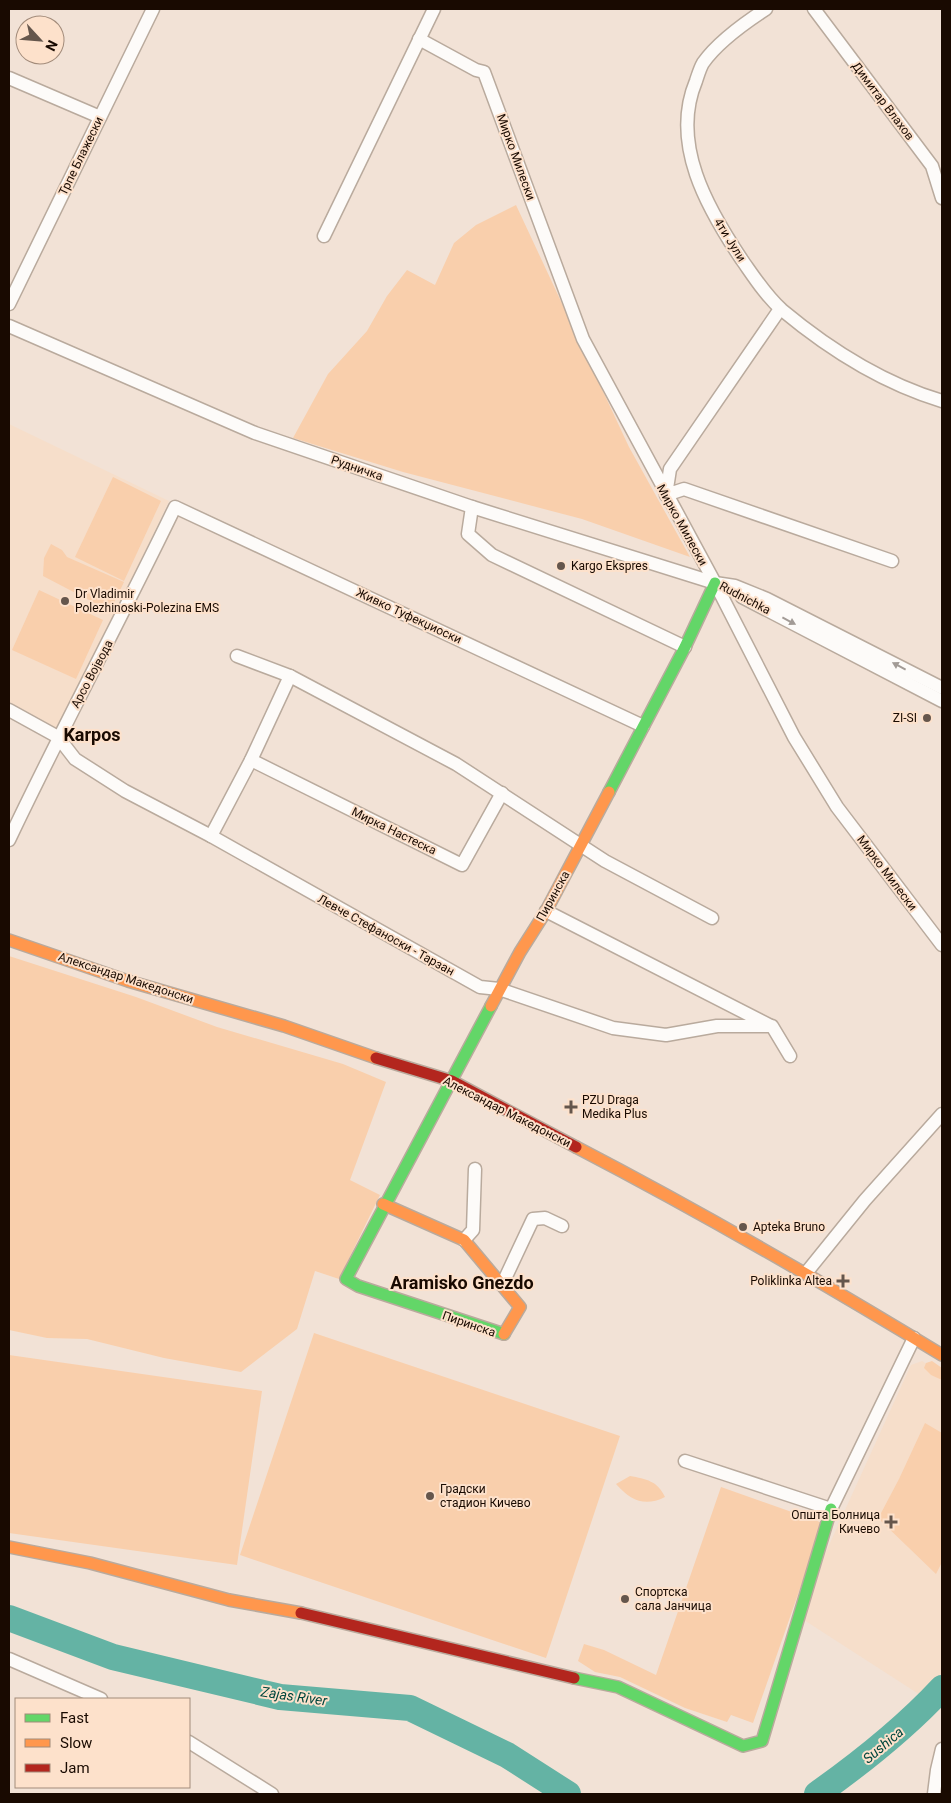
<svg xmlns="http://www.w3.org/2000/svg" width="951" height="1803" viewBox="0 0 951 1803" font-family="Roboto,sans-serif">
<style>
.built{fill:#f6deca}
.green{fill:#f9cfac}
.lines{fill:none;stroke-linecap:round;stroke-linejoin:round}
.river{stroke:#64b3a4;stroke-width:26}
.street-casing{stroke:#b9aa9d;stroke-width:15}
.fast-casing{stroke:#b9aa9d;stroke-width:14}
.slow-casing{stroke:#b9aa9d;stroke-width:14}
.jam-casing{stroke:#b9aa9d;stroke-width:14}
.street{stroke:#fdfbf9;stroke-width:12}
.fast{stroke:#63d668;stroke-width:11}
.slow{stroke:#ff974d;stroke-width:11}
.jam{stroke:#b3261e;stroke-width:11}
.oneway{fill:#a29b96}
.poi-dot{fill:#65564c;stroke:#fde1cb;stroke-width:2}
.labels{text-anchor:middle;stroke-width:4;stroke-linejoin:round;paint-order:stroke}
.street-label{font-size:12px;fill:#190a01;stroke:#fde1cb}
.poi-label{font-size:12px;fill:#190a01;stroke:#fde1cb;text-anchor:start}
.water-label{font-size:14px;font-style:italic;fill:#00463d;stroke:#fde1cb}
.district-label{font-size:18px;font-weight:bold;fill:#190a01;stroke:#fde1cb}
</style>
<rect width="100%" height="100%" fill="#f2e2d6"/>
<!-- built -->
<g class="built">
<path d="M 9,424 L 169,501 L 60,730 L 9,702 Z"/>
<path d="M 922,1361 L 942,1373 L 942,1683 L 928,1700 L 804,1620 L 825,1554 L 911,1365 Z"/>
</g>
<!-- green -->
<g class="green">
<path d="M 516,205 L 629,447 L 690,557 L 582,519 L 403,472 L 293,438 L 328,374 L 367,331 L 387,296 L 407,270 L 435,285 L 454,243 L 476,225 Z"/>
<path d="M 113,477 L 161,501 L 124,581 L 75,557 Z"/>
<path d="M 51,544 L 62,550 L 67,557 L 124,582 L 110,611 L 43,576 L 44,558 Z"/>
<path d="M 39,590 L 103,620 L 76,679 L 12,650 Z"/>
<path d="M 9,956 L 136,997 L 217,1027 L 343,1064 L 386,1082 L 350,1180 L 380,1195 L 339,1279 L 315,1271 L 297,1329 L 241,1372 L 164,1358 L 87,1339 L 47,1338 L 9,1330 Z"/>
<path d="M 314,1333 L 620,1436 L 546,1658 L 240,1555 Z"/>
<path d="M 9,1355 L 262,1391 L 237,1565 L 9,1533 Z"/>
<path d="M 932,1361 L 942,1368 L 942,1380 L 931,1375 L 924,1368 L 926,1363 Z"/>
<path d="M 925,1423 L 942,1433 L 942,1562 L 936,1574 L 881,1521 L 880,1515 L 899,1479 Z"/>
<path d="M 630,1476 C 646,1479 658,1481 665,1497 C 645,1507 631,1501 616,1484 Z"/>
<path d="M 721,1487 L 823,1523 L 753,1723 L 731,1715 L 727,1722 L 685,1708 L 620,1677 L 595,1672 L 578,1661 L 584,1644 L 604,1650 L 656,1675 Z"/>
</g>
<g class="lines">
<!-- river -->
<g class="river">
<path d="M 9,1618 L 113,1657 L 280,1697 L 410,1708 L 507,1755 L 568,1794"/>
<path d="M 817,1794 C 862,1762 904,1729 942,1688"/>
</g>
<defs>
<g id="street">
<path d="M 766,9 C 746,22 717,43 703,63 C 700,68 698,75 696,81 C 670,143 707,208 742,260 C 754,277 766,296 782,310 C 830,350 882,383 942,401"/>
<path d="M 814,9 L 932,166 L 942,198"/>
<path d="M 419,39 L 476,70 L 484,72 L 583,339 L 715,583 L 794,737 L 837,807 L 942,945"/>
<path d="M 9,78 L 100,117"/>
<path d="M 324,236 L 434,9"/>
<path d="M 9,304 L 153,9"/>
<path d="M 780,309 L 670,469 L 666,495 L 684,489 L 892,561"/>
<path d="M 9,326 L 255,433 L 472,507 L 715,583 L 735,586 L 767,599 L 942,688"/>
<path d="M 472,507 L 468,534 L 492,555 L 685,647"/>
<path d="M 742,597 L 942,701"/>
<path d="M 237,656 L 290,676 L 456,764 L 605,861 L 712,918"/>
<path d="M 9,710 L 58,737 L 75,759 L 125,791 L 211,836 L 480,987 L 499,989 L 613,1028 L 666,1035 L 717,1026 L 772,1026 L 790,1056"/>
<path d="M 251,760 L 462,865 L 502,793"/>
<path d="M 211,836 L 251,760 L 290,676"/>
<path d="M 9,840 C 62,728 121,619 175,507 L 643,726"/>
<path d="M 546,911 L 769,1025"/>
<path d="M 464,1240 L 473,1230 L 475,1169"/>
<path d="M 806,1273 L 865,1200 L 942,1114"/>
<path d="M 502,1285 L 533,1219 L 545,1218 L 562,1226"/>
<path d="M 685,1461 L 831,1509 L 914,1338"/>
<path d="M 9,1659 L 101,1699"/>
<path d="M 189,1742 L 272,1794"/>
<path d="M 934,1794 L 937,1770 L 942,1749"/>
</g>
<g id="fast">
<path d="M 609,792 L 685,647 L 715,583"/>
<path d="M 491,1006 L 346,1279 L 358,1286 L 504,1334"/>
<path d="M 574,1678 L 618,1687 L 743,1746 L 762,1741 L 831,1509"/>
</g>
<g id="slow">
<path d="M 9,940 L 128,981 L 284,1026 L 376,1058"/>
<path d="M 491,1006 L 520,952 L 546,911 L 609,792"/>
<path d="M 576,1147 C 701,1212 822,1282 942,1355"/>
<path d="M 383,1204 L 464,1240 L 520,1307 L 504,1334"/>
<path d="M 9,1547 L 90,1563 L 229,1600 L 301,1613"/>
</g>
<g id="jam">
<path d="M 376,1058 L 452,1081 L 576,1147"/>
<path d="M 301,1613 L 574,1678"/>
</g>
</defs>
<!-- street casing -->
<use href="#street" class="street-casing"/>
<!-- fast casing -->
<use href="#fast" class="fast-casing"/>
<!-- slow casing -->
<use href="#slow" class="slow-casing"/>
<!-- jam casing -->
<use href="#jam" class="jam-casing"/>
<!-- street -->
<use href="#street" class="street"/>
<!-- fast -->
<use href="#fast" class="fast"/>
<!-- slow -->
<use href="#slow" class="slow"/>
<!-- jam -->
<use href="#jam" class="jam"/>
</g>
<!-- one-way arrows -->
<defs><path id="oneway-solid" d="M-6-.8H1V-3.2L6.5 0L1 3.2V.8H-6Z" transform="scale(1.25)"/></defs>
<g class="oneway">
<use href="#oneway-solid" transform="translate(789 621) rotate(28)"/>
<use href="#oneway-solid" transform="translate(899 666) rotate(-152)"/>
</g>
<!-- markers -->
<g class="poi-dot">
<circle cx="561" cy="566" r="5"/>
<circle cx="65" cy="601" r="5"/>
<circle cx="927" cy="718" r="5"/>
<path d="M568.5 1099.5h5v5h5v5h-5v5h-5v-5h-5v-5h5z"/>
<circle cx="743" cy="1227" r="5"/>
<path d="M840.5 1273.5h5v5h5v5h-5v5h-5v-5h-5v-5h5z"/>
<circle cx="430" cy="1496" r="5"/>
<path d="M888.5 1514.5h5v5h5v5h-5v5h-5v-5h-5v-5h5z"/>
<circle cx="625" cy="1599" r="5"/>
</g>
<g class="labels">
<!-- street labels -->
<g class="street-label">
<text transform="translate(883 101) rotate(53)" y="4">Димитар Влахов</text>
<text transform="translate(81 156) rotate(-64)" y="4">Трпе Блажески</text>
<text transform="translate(516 157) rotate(70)" y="4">Мирко Милески</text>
<text transform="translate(730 240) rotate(58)" y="4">4ти Јули</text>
<text transform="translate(357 468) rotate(19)" y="4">Рудничка</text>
<text transform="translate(682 525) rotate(61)" y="4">Мирко Милески</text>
<text transform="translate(745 598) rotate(28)" y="4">Rudnichka</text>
<text transform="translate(409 616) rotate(25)" y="4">Живко Туфекџиоски</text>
<text transform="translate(92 674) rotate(-62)" y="4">Арсо Војвода</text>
<text transform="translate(394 831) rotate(26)" y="4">Мирка Настеска</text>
<text transform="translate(887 873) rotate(53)" y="4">Мирко Милески</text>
<text transform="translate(553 896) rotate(-61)" y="4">Пиринска</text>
<text transform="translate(386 935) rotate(29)" y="4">Левче Стефаноски - Тарзан</text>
<text transform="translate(126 978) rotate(18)" y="4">Александар Македонски</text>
<text transform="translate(507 1112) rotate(27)" y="4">Александар Македонски</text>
<text transform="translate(469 1324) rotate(19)" y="4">Пиринска</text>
</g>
<!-- poi labels -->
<g class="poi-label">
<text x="571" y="570">Kargo Ekspres</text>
<text x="75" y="598">Dr Vladimir<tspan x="75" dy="14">Polezhinoski-Polezina EMS</tspan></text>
<text x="917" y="722" text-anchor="end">ZI-SI</text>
<text x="582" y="1104">PZU Draga<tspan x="582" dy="14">Medika Plus</tspan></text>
<text x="753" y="1231">Apteka Bruno</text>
<text x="832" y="1285" text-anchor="end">Poliklinka Altea</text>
<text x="440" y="1493">Градски<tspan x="440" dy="14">стадион Кичево</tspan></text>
<text x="880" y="1519" text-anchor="end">Општа Болница<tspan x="880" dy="14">Кичево</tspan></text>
<text x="635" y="1596">Спортска<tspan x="635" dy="14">сала Јанчица</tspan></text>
</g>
<!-- water labels -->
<g class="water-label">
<text transform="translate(294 1696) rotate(8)" y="5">Zajas River</text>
<text transform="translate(883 1745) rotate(-40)" y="5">Sushica</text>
</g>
<!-- district labels -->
<g class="district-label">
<text x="92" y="741">Karpos</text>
<text x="462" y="1289">Aramisko Gnezdo</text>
</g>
</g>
<!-- border -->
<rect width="951" height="1803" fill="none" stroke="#190a01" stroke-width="20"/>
<!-- legend -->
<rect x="15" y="1698" width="175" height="90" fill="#fde1cb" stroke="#a28b7a"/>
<rect x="25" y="1714" width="25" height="8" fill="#63d668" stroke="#a28b7a"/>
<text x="60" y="1723" font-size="15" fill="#190a01">Fast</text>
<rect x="25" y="1739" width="25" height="8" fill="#ff974d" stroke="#a28b7a"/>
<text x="60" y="1748" font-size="15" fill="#190a01">Slow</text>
<rect x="25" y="1764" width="25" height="8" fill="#b3261e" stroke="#a28b7a"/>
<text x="60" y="1773" font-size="15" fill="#190a01">Jam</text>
<!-- north arrow -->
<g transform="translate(40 40) rotate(116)"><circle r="24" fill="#fde1cb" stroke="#a28b7a"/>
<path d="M0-4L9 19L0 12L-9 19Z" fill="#65564c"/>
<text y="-8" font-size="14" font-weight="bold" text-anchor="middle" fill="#190a01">N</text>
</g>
</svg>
